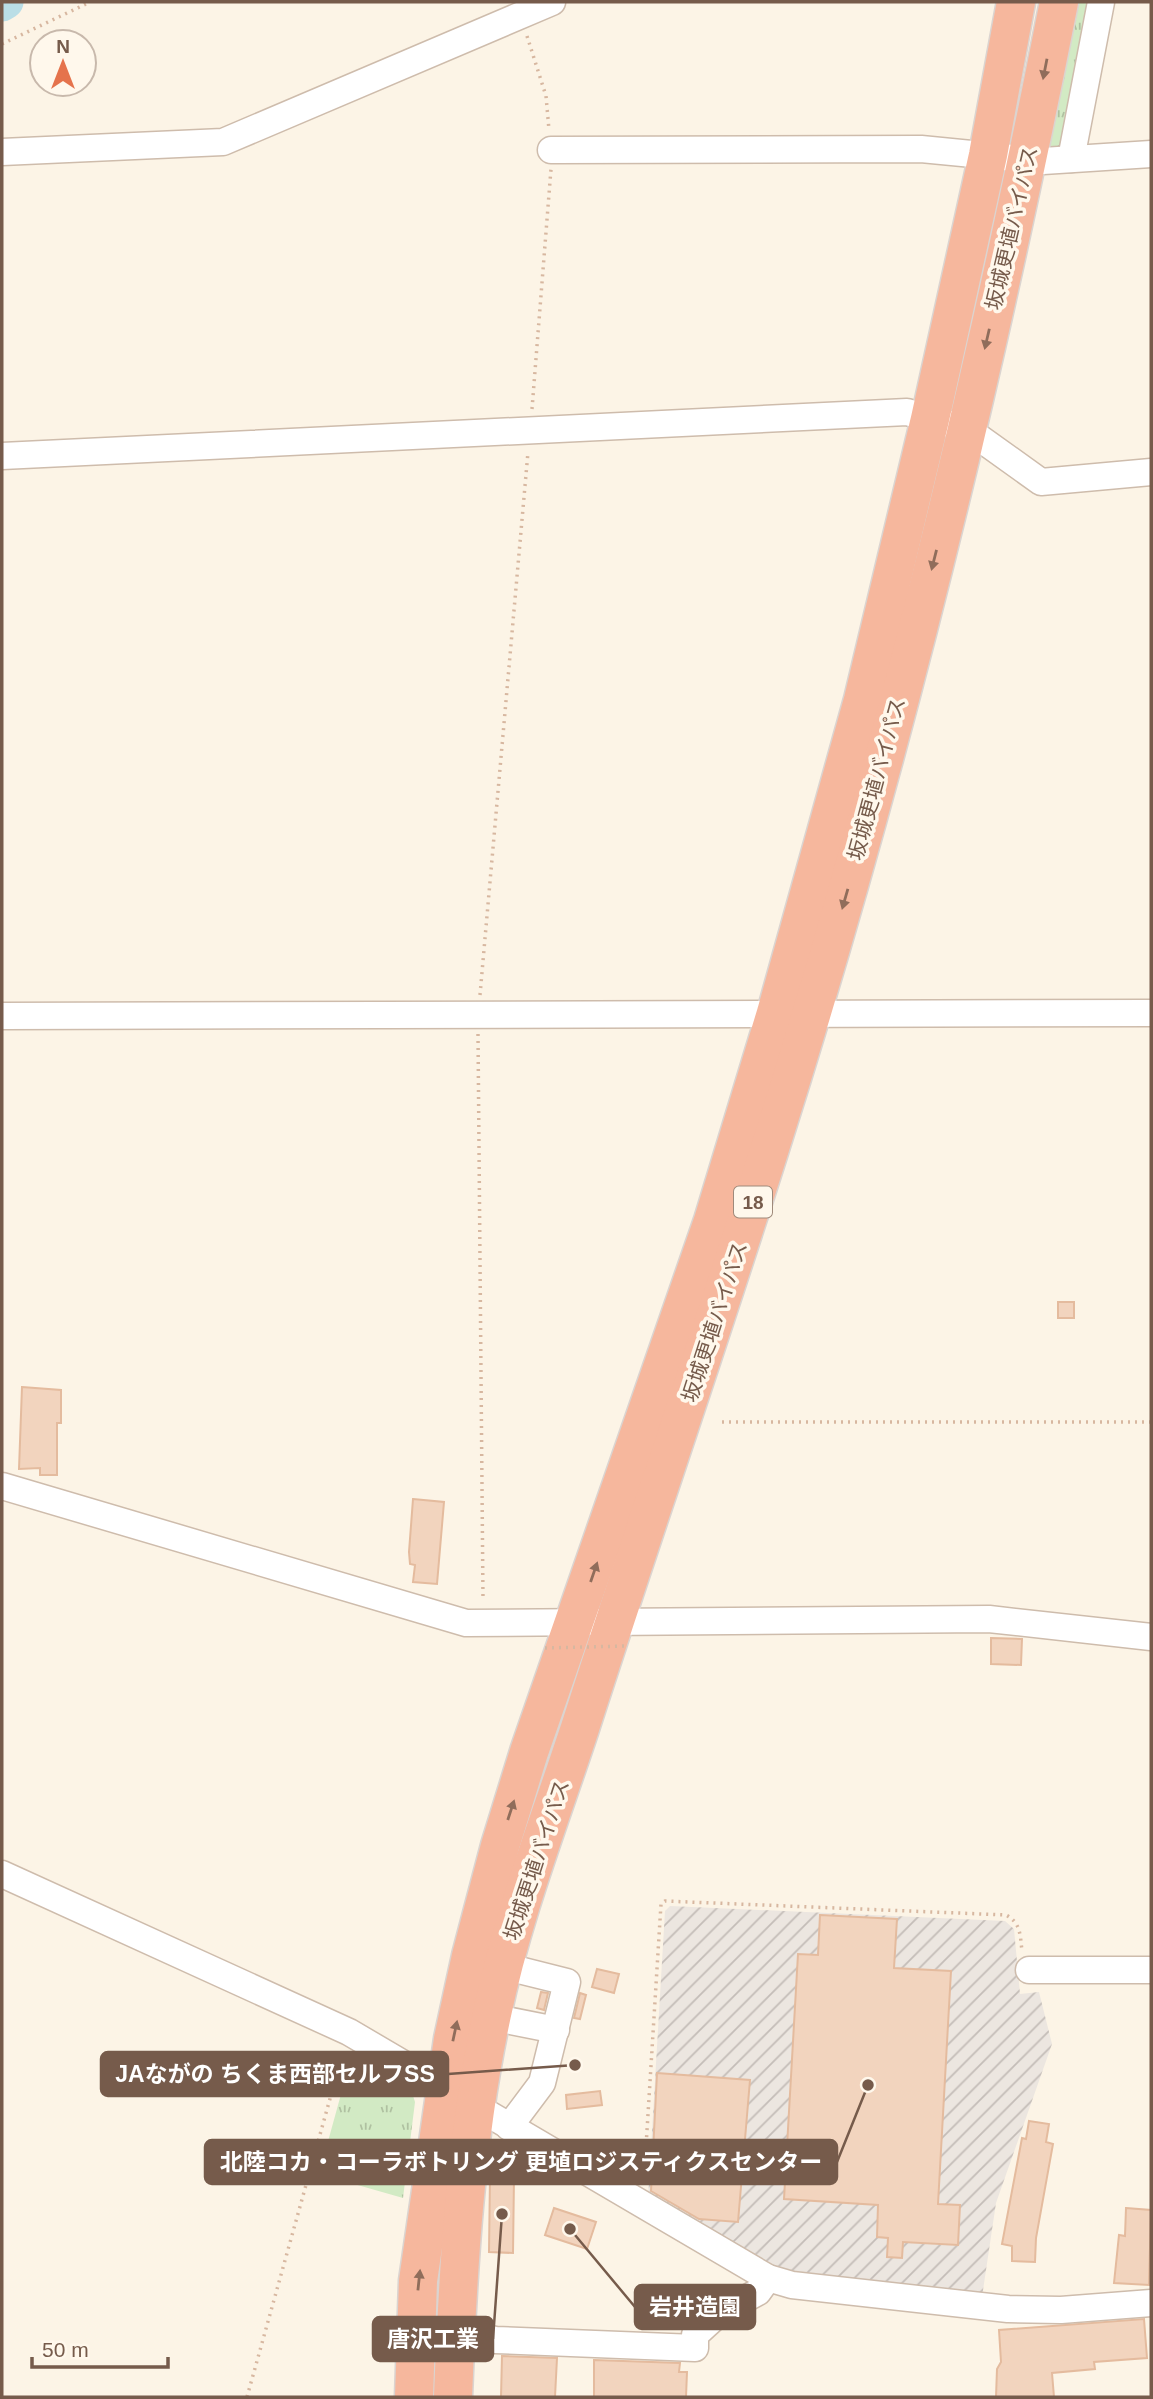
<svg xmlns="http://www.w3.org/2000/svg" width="1153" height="2399" viewBox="0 0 1153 2399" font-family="Arial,'Noto Sans JP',sans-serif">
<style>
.industrial{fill:url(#industrial-furrows)}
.grass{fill:url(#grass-tufts)}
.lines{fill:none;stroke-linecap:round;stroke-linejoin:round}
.river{stroke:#badee6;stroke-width:33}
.building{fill:#f2d4be;stroke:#e4bb9e;stroke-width:2}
.minor-casing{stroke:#cebcac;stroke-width:29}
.highway-casing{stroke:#dbd4d0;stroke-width:41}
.path{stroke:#d7b7a0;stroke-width:3.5;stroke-dasharray:2 5;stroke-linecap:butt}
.minor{stroke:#fff;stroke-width:26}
.highway{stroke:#f6b79d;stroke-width:38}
.path-bridge{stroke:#d7b7a0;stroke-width:3.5;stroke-dasharray:2 5;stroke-linecap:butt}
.oneway{fill:#906d5b}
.labels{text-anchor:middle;stroke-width:7;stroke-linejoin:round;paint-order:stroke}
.shield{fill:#fff8ec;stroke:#9f8a7b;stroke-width:2}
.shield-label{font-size:19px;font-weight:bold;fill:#765b4b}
.street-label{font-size:21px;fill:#765b4b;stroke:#fff8ec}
.leader{fill:none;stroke:#765b4b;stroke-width:2.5}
.callout-dot{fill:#765b4b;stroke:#fff8ec;stroke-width:2.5}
.callout{fill:#765b4b;stroke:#765b4b;stroke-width:2.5}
.callout-label{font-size:23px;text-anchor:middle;font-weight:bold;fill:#fff}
</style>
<defs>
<pattern id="industrial-furrows" width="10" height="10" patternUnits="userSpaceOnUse" patternTransform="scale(1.75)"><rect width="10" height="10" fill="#ece6e0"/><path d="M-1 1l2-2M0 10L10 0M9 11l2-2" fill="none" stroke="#c4bdb8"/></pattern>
<pattern id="grass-tufts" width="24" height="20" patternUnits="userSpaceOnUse" patternTransform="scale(1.75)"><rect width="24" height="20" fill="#d2eac4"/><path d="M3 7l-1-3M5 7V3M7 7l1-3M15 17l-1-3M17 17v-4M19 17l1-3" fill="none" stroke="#afc1a1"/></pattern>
</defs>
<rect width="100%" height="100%" fill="#fcf4e6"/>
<!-- industrial -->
<path class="industrial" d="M 670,1906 L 1005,1921 L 1014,1929 L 1020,1994 L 1039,1992 L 1052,2044 L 996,2203 L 982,2297 L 786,2271 L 759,2263 L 648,2199 L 665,1911 Z"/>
<!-- grass -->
<g class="grass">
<path d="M 1071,2 L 1092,2 L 1066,137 L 1059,149 L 1049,150 L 1042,145 Z"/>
<path d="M 362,2054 C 385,2067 408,2074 415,2102 L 403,2198 L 319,2174 L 351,2058 Z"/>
</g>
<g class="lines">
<!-- river -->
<path class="river" d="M 2,5 L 7,2"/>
</g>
<!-- building -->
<g class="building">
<rect x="1058" y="1302" width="16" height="16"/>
<path d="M 22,1387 L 61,1390 L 61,1423 L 57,1423 L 57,1475 L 40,1475 L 40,1468 L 19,1469 Z"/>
<path d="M 413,1499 L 444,1502 L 437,1584 L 413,1582 L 415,1565 L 410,1564 L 409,1552 Z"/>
<path d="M 991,1638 L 1022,1639 L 1021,1665 L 991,1664 Z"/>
<path d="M 820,1915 L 897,1919 L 894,1968 L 951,1971 L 938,2204 L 960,2205 L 958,2245 L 903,2242 L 902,2258 L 887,2257 L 888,2238 L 877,2237 L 878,2205 L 784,2199 L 798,1954 L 818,1955 Z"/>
<path d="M 597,1969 L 619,1974 L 614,1993 L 592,1987 Z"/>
<path d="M 541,1992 L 548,1993 L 544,2010 L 537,2008 Z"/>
<path d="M 580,1993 L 586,1995 L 580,2019 L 574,2018 Z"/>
<path d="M 657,2073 L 750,2080 L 738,2222 L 699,2219 L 651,2191 Z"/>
<path d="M 600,2091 L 602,2105 L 567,2109 L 566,2095 Z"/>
<path d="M 1029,2121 L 1049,2124 L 1046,2142 L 1053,2144 L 1036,2238 L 1035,2262 L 1012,2261 L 1012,2246 L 1002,2244 L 1022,2138 L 1026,2139 Z"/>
<path d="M 490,2176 L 514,2177 L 513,2253 L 489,2252 Z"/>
<path d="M 554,2208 L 596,2222 L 587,2249 L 545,2235 Z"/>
<path d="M 1126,2208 L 1151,2210 L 1149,2285 L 1114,2283 L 1119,2235 L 1125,2236 Z"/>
<path d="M 1144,2319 L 1147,2358 L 1094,2362 L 1095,2369 L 1052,2373 L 1054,2397 L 996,2397 L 997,2369 L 1001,2362 L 999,2330 Z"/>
<path d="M 502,2356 L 557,2358 L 555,2397 L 501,2397 Z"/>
<path d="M 594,2360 L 680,2363 L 679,2372 L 687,2372 L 686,2397 L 594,2397 Z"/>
</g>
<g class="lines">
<defs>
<g id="minor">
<path d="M 551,150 L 921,149 L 1043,161 L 1151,154"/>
<path d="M 2,152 L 223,142 L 552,2"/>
<path d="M 1071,159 L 1101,2"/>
<path d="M 2,456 L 907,412 L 967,429 L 1041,482 L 1151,472"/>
<path d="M 2,1016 L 1151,1013"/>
<path d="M 2,1486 L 466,1623 L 989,1619 L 1151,1637"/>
<path d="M 2,1874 L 349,2032 L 768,2278 L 792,2285 L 1008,2309 L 1061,2310 L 1151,2303"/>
<path d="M 503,1966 L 567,1982 L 542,2083 L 509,2127"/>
<path d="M 1029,1970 L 1151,1970"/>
<path d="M 491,2017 L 556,2030"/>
<path d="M 456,2331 L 495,2340 L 695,2348 L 695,2335 L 719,2313 L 758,2292 L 768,2278"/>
</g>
<g id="highway">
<path d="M 414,2397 L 418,2281 L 453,2039 L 471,1956 L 500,1846 L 529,1752 L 713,1221 L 776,1013 L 863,700 L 930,419 L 988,155 L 1016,2"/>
<path d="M 453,2397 C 458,2269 465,2139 492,2014 C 512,1917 549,1822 580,1728 C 642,1535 709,1342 770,1148 C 889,773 983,388 1059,2"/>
</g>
</defs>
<!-- minor casing -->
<use href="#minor" class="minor-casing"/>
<!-- highway casing -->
<use href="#highway" class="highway-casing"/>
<!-- path -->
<g class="path">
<path d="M 527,36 L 546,96 L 549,130"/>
<path d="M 2,44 L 90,2"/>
<path d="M 532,409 L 551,169"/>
<path d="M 480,995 L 528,452"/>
<path d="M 478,1034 L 483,1600"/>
<path d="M 722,1422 L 1151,1422"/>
<path d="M 644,2179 L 661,1904 L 665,1901 L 1006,1915 C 1021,1923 1020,1935 1022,1951"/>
<path d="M 247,2397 L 343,2052"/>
</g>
<!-- minor -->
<use href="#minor" class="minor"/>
<!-- highway -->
<use href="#highway" class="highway"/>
<!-- path-bridge -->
<path class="path-bridge" d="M 545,1648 L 625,1646"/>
</g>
<!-- one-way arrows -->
<defs><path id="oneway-solid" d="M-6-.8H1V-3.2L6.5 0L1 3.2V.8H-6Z" transform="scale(1.75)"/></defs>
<g class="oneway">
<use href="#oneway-solid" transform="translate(1045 69) rotate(101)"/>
<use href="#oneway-solid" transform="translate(987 339) rotate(103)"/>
<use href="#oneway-solid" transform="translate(934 560) rotate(104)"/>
<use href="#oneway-solid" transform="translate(845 899) rotate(106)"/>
<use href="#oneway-solid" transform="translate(594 1572) rotate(-71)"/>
<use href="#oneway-solid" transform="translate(511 1810) rotate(-72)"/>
<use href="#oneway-solid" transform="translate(455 2031) rotate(-78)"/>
<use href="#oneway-solid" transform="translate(419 2280) rotate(-84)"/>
</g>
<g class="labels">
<!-- shield labels -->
<rect class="shield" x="734" y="1186.5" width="38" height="31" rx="5"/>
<g class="shield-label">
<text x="753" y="1209">18</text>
</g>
<!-- street labels -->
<g class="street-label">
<text transform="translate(1012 228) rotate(-77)" y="7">坂城更埴バイパス</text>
<text transform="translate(877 779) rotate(-75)" y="7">坂城更埴バイパス</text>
<text transform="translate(715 1322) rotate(-72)" y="7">坂城更埴バイパス</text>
<text transform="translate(537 1860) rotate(-72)" y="7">坂城更埴バイパス</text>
</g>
</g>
<!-- callouts -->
<path class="leader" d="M575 2065L448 2074M868 2085L837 2162M570 2229L635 2307M502 2214L493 2339"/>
<g class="callout-dot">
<circle cx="575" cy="2065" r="7"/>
<circle cx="868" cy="2085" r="7"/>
<circle cx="570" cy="2229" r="7"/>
<circle cx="502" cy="2214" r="7"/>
</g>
<g class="callout">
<rect x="101" y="2052" width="347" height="44" rx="7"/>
<rect x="205" y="2140" width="632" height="44" rx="7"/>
<rect x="635" y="2285" width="120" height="44" rx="7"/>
<rect x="373" y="2317" width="120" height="44" rx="7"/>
</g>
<g class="callout-label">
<text x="275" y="2082">JAながの ちくま西部セルフSS</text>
<text x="521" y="2170">北陸コカ・コーラボトリング 更埴ロジスティクスセンター</text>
<text x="695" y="2315">岩井造園</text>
<text x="433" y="2347">唐沢工業</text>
</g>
<!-- border -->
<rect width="1153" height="2399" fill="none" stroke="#765b4b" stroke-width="7"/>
<!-- north arrow -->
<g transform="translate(63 63)"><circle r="33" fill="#fff8ec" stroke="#c8b9ac" stroke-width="2"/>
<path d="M0-5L12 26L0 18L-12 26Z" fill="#e5734c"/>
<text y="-10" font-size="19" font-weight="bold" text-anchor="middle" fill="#765b4b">N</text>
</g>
<!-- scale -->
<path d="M32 2357v10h136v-10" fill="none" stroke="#765b4b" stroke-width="3.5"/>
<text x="42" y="2357" font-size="21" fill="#765b4b" stroke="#fff8ec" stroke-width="5" paint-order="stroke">50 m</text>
</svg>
